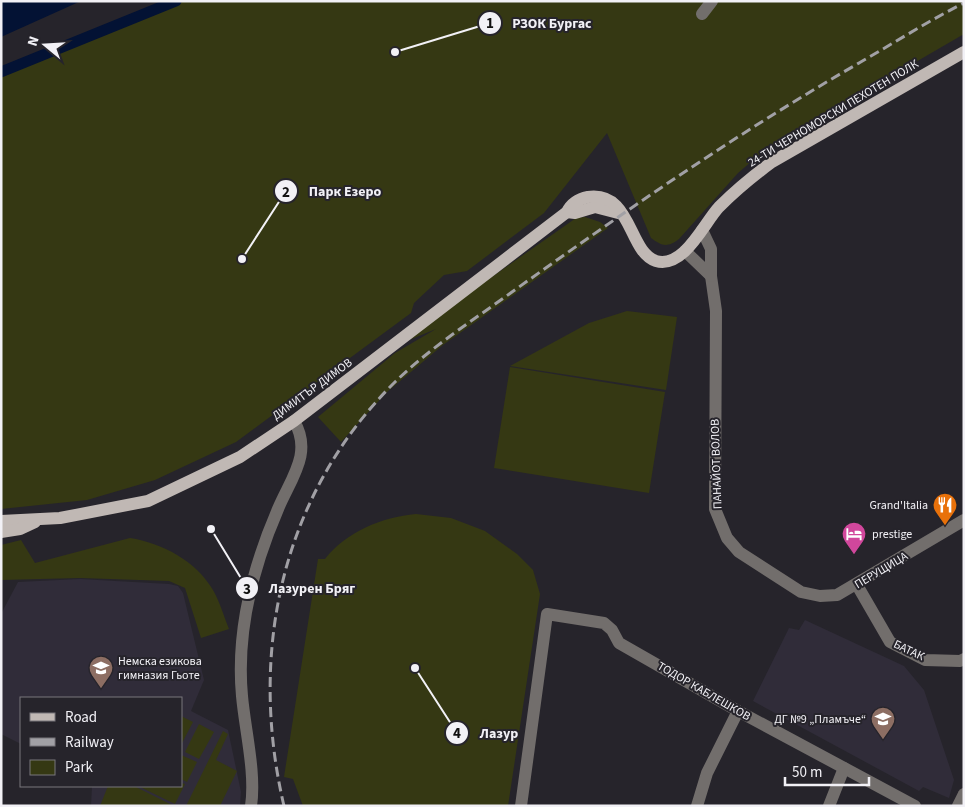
<svg xmlns="http://www.w3.org/2000/svg" width="965" height="807" viewBox="0 0 965 807" font-family="'Source Sans 3',sans-serif">
<style>
.built{fill:#302c39}
.green{fill:#353813}
.water{fill:#031234}
.lines{fill:none;stroke-linecap:round;stroke-linejoin:round}
.canal{stroke:#031234;stroke-width:11}
.minor{stroke:#726e6c;stroke-width:12}
.major{stroke:#c0b8b4;stroke-width:12}
.rail{stroke:#a1a0a5;stroke-width:3;stroke-dasharray:10 5;stroke-linecap:butt}
.labels{text-anchor:middle;stroke-width:4;stroke-linejoin:round;paint-order:stroke}
.street-label{font-size:12px;fill:#f2f1f6;stroke:#26242b}
.poi-label{font-size:12px;fill:#f2f1f6;stroke:#26242b;text-anchor:end}
.leader{fill:none;stroke:#f2f1f6;stroke-width:2}
.callout-dot{fill:#f2f1f6;stroke:#26242b;stroke-width:2}
.mark-label{font-size:15px;text-anchor:middle;font-weight:bold;fill:#111}
.callout-label{font-size:14px;text-anchor:middle;font-weight:bold;fill:#f2f1f6;stroke:#26242b;stroke-width:4;stroke-linejoin:round;paint-order:stroke}
</style>
<rect width="100%" height="100%" fill="#26242b"/>
<!-- built -->
<g class="built">
<path d="M 80,579 L 169,584 L 178,586 L 183,593 L 204,680 L 191,711 L 228,730 L 241,792 L 240,806 L 91,806 L 92,786 L 181,786 L 181,698 L 21,698 L 21,744 L 1,734 L 1,614 L 18,582 Z"/>
<path d="M 805,620 L 904,666 L 924,690 L 954,780 L 949,798 L 923,787 L 919,791 L 753,701 L 789,628 L 799,630 Z"/>
</g>
<!-- green -->
<g class="green">
<path d="M 171,1 L 964,1 L 964,34 L 766,149 L 738,173 L 679,239 C 667,248 662,246 651,238 L 607,133 L 544,213 L 467,271 L 444,275 L 414,303 L 411,313 L 236,442 L 155,480 L 87,500 L 1,509 L 1,73 Z"/>
<path d="M 585,217 L 600,222 L 608,228 L 443,345 L 387,392 L 341,442 L 318,417 L 395,353 L 436,329 L 392,347 L 576,218 Z"/>
<path d="M 627,311 L 677,317 L 666,390 L 510,366 L 589,323 Z"/>
<path d="M 510,367 L 665,392 L 649,493 L 494,468 Z"/>
<path d="M 416,514 L 451,518 L 485,531 L 517,554 L 533,570 L 540,594 L 508,806 L 303,806 L 293,779 L 284,777 L 318,559 L 325,559 C 346,532 382,517 416,514 Z"/>
<path d="M 130,538 C 162,543 196,561 213,590 C 220,602 224,617 229,629 L 201,638 L 185,588 L 169,581 L 80,578 L 1,580 L 1,545 L 21,540 L 35,563 Z"/>
<path d="M 181,716 L 193,722 L 181,745 Z"/>
<path d="M 199,724 L 214,732 L 199,759 L 185,752 Z"/>
<path d="M 223,731 L 228,734 L 216,760 L 237,771 L 220,806 L 186,806 Z"/>
<path d="M 181,755 L 197,762 L 187,782 L 181,779 Z"/>
<path d="M 181,783 L 185,784 L 175,804 L 138,786 L 181,786 Z"/>
<path d="M 108,786 L 134,786 L 174,806 L 100,806 Z"/>
</g>
<!-- water -->
<path class="water" d="M 1,1 L 81,1 L 1,37 Z"/>
<g class="lines">
<!-- canal -->
<path class="canal" d="M 1,72 L 176,1"/>
<!-- minor -->
<g class="minor">
<path d="M 702,14 L 712,1"/>
<path d="M 702,230 L 711,249 L 711,276 L 716,311 L 715,509 L 727,538 L 739,552 L 801,592 L 820,596 L 837,595 L 964,520"/>
<path d="M 685,251 L 711,276"/>
<path d="M 857,585 L 890,642 L 925,660 L 960,661 L 964,659"/>
<path d="M 251,806 C 256,773 245,730 242,696 C 236,631 252,569 278,509 C 291,478 313,453 294,421"/>
<path d="M 521,806 L 547,614 L 604,623 L 612,630 L 619,643 L 738,711 L 915,806"/>
<path d="M 697,806 L 707,773 L 738,711"/>
<path d="M 829,806 L 844,768"/>
<path d="M 958,806 L 964,794"/>
</g>
<!-- major -->
<g class="major">
<path d="M 567,212 L 575,213 L 595,207 L 622,214"/>
<path d="M 1,521 L 60,518 L 148,501 L 240,457 L 294,421 L 567,212 C 571,204 578,199 588,197 C 632,191 628,252 656,261 C 684,269 704,223 719,207 C 736,190 753,176 772,162 L 964,52"/>
<path d="M 1,532 L 20,529 L 35,522"/>
</g>
<!-- rail -->
<path class="rail" d="M 284,806 C 248,653 281,494 396,381 C 424,354 458,330 491,307 C 533,277 575,247 617,218 C 696,163 776,111 859,63 C 894,43 928,21 964,3"/>
</g>
<!-- icons -->
<defs>
<symbol id="restaurant-pin" viewBox="-11 -11 22 30"><path d="M0 17L-7.5 6A9.5 9.5 0 1 1 7.5 6Z" fill="#e8710a" stroke="#26242b"/><path d="M-5-6h1v4h1v-4h1v4h1v-4h1v5L-1.5 .5V6h-2V.5L-5-1ZM5-6V6H3V1.5H1.5Q1.5-4 5-6Z" fill="#fff"/></symbol>
<symbol id="hotel-pin" viewBox="-11 -11 22 30"><path d="M0 17L-7.5 6A9.5 9.5 0 1 1 7.5 6Z" fill="#d1479c" stroke="#26242b"/><path d="M-6-4.5h1.5V1H6V5H4.5V3h-9V5H-6ZM-4 0a1.8 1.8 0 1 1 3.6 0ZM.5 0V-2.5h3Q6-2.5 6 0Z" fill="#fff"/></symbol>
<symbol id="school-pin" viewBox="-11 -11 22 30"><path d="M0 17L-7.5 6A9.5 9.5 0 1 1 7.5 6Z" fill="#8d6e63" stroke="#26242b"/><path d="M0-5L7-2L0 1L-7-2ZM-4 1L0 2.5L4 1V4Q0 6-4 4Z" fill="#fff"/></symbol>
</defs>
<g fill-rule="evenodd">
<use href="#restaurant-pin" x="931" y="491" width="28" height="38"/>
<use href="#hotel-pin" x="840" y="520" width="28" height="38"/>
<use href="#school-pin" x="87" y="654" width="28" height="38"/>
<use href="#school-pin" x="869" y="705" width="28" height="38"/>
</g>
<g class="labels">
<!-- street labels -->
<g class="street-label">
<text transform="translate(833 113) rotate(-31)" y="4">24-ТИ ЧЕРНОМОРСКИ ПЕХОТЕН ПОЛК</text>
<text transform="translate(312 389) rotate(-36)" y="4">ДИМИТЪР ДИМОВ</text>
<text transform="translate(716 464) rotate(-92)" y="4">ПАНАЙОТ ВОЛОВ</text>
<text transform="translate(881 570) rotate(-31)" y="4">ПЕРУЩИЦА</text>
<text transform="translate(909 650) rotate(25)" y="4">БАТАК</text>
<text transform="translate(704 691) rotate(30)" y="4">ТОДОР КАБЛЕШКОВ</text>
</g>
<!-- poi labels -->
<g class="poi-label">
<text x="928" y="509">Grand'Italia</text>
<text x="872" y="538" text-anchor="start">prestige</text>
<text x="118" y="665" text-anchor="start">Немска езикова<tspan x="118" dy="14">гимназия Гьоте</tspan></text>
<text x="866" y="723">ДГ №9 „Пламъче“</text>
</g>
</g>
<!-- callouts -->
<path class="leader" d="M395 52L490 23M242 259L286 191M211 529L247 588M415 668L457 733"/>
<g class="callout-dot">
<circle cx="395" cy="52" r="5"/>
<circle cx="242" cy="259" r="5"/>
<circle cx="211" cy="529" r="5"/>
<circle cx="415" cy="668" r="5"/>
<circle cx="490" cy="23" r="12"/>
<circle cx="286" cy="191" r="12"/>
<circle cx="247" cy="588" r="12"/>
<circle cx="457" cy="733" r="12"/>
</g>
<g class="mark-label">
<text x="490" y="28">1</text>
<text x="286" y="197">2</text>
<text x="247" y="594">3</text>
<text x="457" y="738">4</text>
</g>
<g class="callout-label">
<text x="552" y="28">РЗОК Бургас</text>
<text x="345" y="196">Парк Езеро</text>
<text x="312" y="593">Лазурен Бряг</text>
<text x="499" y="738">Лазур</text>
</g>
<!-- border -->
<rect width="965" height="807" fill="none" stroke="#f2f1f6" stroke-width="5"/>
<!-- legend -->
<rect x="20" y="697" width="162" height="90" fill="#26242b" stroke="#78767c"/>
<rect x="30" y="713" width="25" height="8" fill="#c0b8b4" stroke="#78767c"/>
<text x="65" y="722" font-size="15" fill="#f2f1f6">Road</text>
<rect x="30" y="738" width="25" height="8" fill="#a1a0a5" stroke="#78767c"/>
<text x="65" y="747" font-size="15" fill="#f2f1f6">Railway</text>
<rect x="30" y="760" width="25" height="15" fill="#353813" stroke="#78767c"/>
<text x="65" y="772" font-size="15" fill="#f2f1f6">Park</text>
<!-- north arrow -->
<g transform="translate(45 45) rotate(288)" stroke="#26242b" stroke-width="4" paint-order="stroke">
<path d="M0-4L9 19L0 12L-9 19Z" fill="#f2f1f6"/>
<text y="-8" font-size="14" font-weight="bold" text-anchor="middle" fill="#f2f1f6">N</text>
</g>
<!-- scale -->
<path d="M785 777v8h84v-8" fill="none" stroke="#f2f1f6" stroke-width="2.5"/>
<text x="792" y="777" font-size="15" fill="#f2f1f6" stroke="#26242b" stroke-width="4" paint-order="stroke">50 m</text>
</svg>
